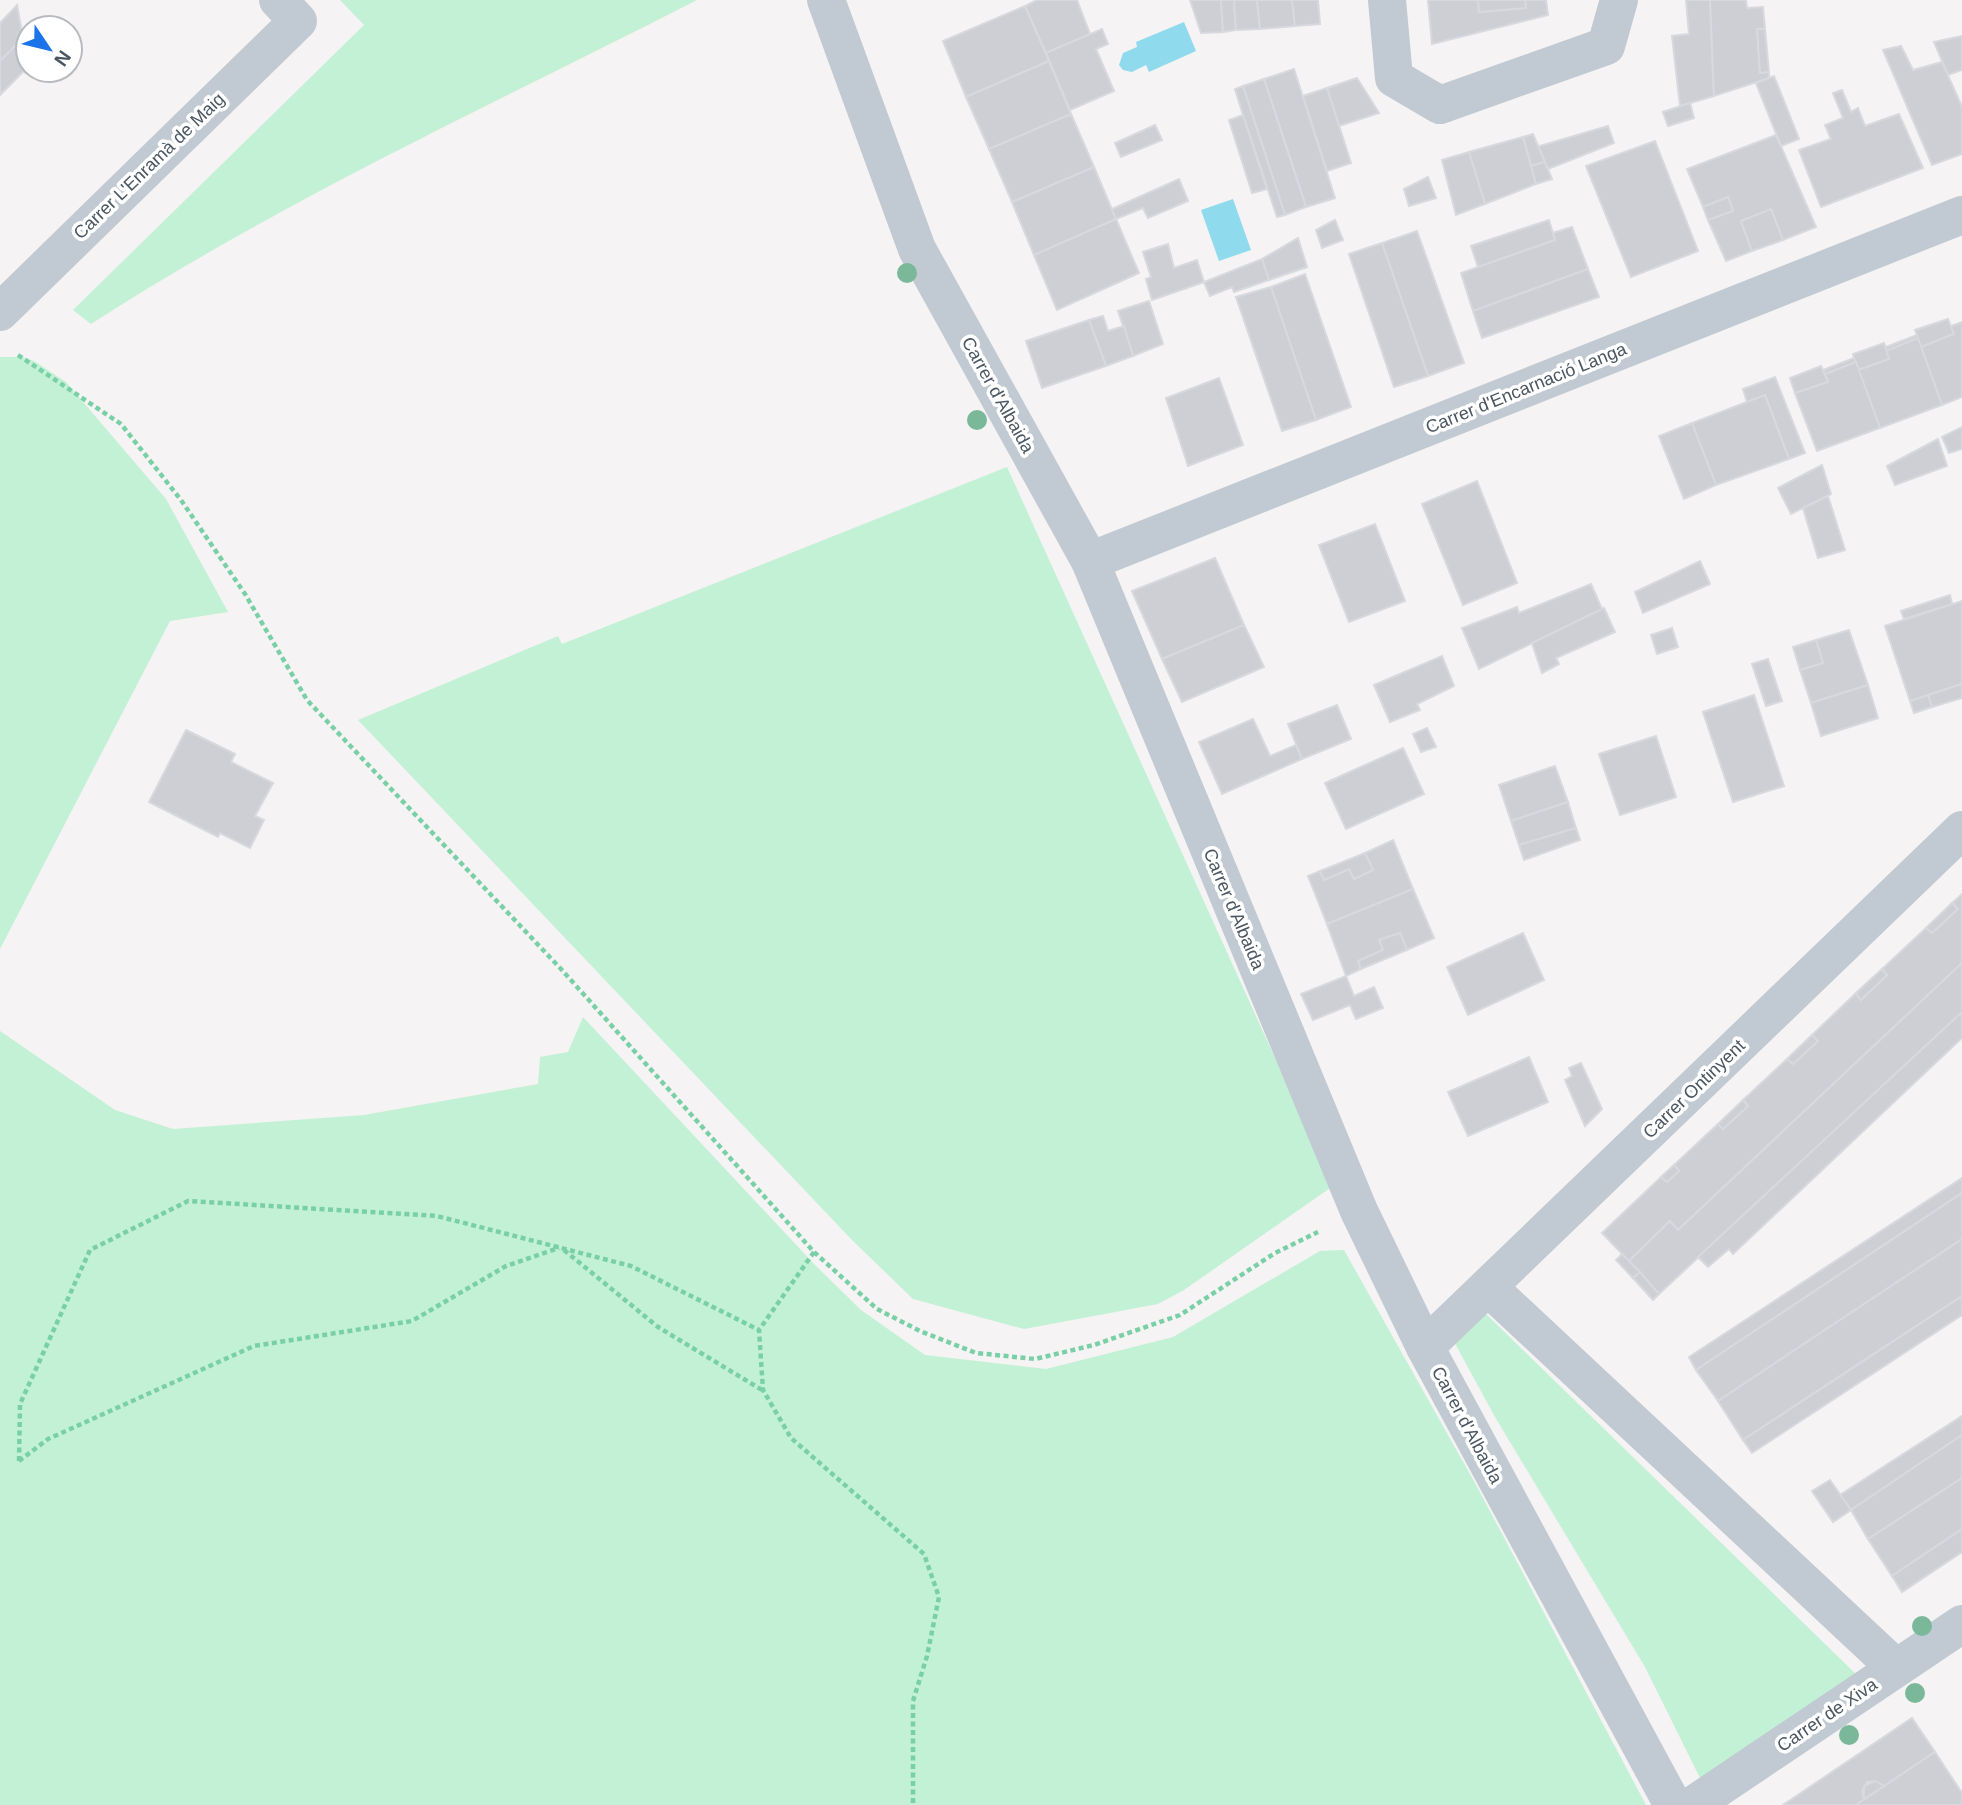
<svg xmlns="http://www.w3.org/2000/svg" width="1962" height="1805" viewBox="0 0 1962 1805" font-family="Helvetica,sans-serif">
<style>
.green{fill:#c3f1d5}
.water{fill:#90daee}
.building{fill:#cdcfd5;stroke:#d7d9de;stroke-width:2}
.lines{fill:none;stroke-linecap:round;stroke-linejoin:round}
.path{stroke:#7ad0a6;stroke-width:4.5;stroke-dasharray:5 3.5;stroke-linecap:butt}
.minor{stroke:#c1cad2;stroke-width:38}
.tree{fill:#7bb799}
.labels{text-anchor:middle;stroke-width:7;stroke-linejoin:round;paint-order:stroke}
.street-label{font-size:18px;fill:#4a5661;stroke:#fff}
</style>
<rect width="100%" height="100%" fill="#f5f3f3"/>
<!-- green -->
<g class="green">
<path d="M 340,0 L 697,0 C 494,104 283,200 91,324 L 73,310 L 364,25 Z"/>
<path d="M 0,357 L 22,357 L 34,361 L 66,382 L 166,499 L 228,612 L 170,621 L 0,949 Z"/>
<path d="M 1007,467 L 1333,1186 L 1184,1290 L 1158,1304 L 1024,1329 L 913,1299 L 851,1239 L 358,720 L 558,636 L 562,644 Z"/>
<path d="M 583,1017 L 815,1265 L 861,1310 L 925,1355 L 1046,1369 L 1173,1337 L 1320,1251 L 1344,1250 L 1475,1483 L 1646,1805 L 0,1805 L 0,1031 L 115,1110 L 173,1129 L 364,1115 L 538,1084 L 540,1057 L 568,1052 Z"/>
<path d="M 1484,1312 L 1859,1677 L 1702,1782 L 1645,1667 L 1495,1417 L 1452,1338 Z"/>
</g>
<!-- water -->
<g class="water">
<path d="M 1184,22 L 1196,51 L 1149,72 L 1146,65 L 1132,72 L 1123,70 L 1119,65 L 1123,53 L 1137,47 L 1136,42 Z"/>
<path d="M 1233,199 L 1251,250 L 1219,261 L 1201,210 Z"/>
</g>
<!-- building -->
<g class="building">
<path d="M 1037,0 L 1077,0 L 1090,34 L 1046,53 L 1025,6 Z"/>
<path d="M 1190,0 L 1221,0 L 1223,32 L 1201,33 Z"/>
<path d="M 1221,0 L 1234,0 L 1236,30 L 1223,32 Z"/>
<path d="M 1234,0 L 1257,0 L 1260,29 L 1236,30 Z"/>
<path d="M 1257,0 L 1292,0 L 1295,26 L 1260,29 Z"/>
<path d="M 1292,0 L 1318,0 L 1320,24 L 1295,26 Z"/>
<path d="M 1428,0 L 1478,0 L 1479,12 L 1526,8 L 1525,0 L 1546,0 L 1548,15 L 1432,44 Z"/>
<path d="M 1478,0 L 1525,0 L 1526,8 L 1479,12 Z"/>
<path d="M 1686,0 L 1710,0 L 1714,96 L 1680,106 L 1672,36 L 1689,34 Z"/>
<path d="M 1710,0 L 1746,0 L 1747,8 L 1763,7 L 1765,29 L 1757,29 L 1760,73 L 1769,72 L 1769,78 L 1714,96 Z"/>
<path d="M 17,5 L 23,38 L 0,61 L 0,23 Z"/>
<path d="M 1025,6 L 1049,61 L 966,97 L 943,41 Z"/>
<path d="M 1102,29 L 1108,44 L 1096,49 L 1114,91 L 1070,110 L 1046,53 Z"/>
<path d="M 1757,29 L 1765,29 L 1769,72 L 1760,73 Z"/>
<path d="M 1962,36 L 1962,70 L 1948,75 L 1934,42 Z"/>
<path d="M 23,38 L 28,67 L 0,95 L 0,61 Z"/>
<path d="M 1901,46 L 1913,70 L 1942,62 L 1962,107 L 1962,154 L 1932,165 L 1883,50 Z"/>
<path d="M 1049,61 L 1071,114 L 989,149 L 966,97 Z"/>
<path d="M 1294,69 L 1335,198 L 1306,207 L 1264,79 Z"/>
<path d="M 1774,76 L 1799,139 L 1781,146 L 1756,83 Z"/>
<path d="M 1357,78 L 1379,113 L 1339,126 L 1327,88 Z"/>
<path d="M 1264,79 L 1306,207 L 1285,215 L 1243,86 Z"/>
<path d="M 1243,86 L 1285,215 L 1277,217 L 1243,115 L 1235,89 Z"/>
<path d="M 1327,88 L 1351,163 L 1327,171 L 1303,96 Z"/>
<path d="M 1842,90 L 1851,112 L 1858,108 L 1865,126 L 1899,114 L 1923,168 L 1821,207 L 1799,150 L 1831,139 L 1825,125 L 1843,118 L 1833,93 Z"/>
<path d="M 1690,103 L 1694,118 L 1668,126 L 1663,112 Z"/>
<path d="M 1071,114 L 1094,167 L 1012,202 L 989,149 Z"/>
<path d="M 1243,115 L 1267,189 L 1252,193 L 1229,120 Z"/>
<path d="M 1155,125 L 1162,140 L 1121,157 L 1115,143 Z"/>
<path d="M 1608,126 L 1614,143 L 1548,169 L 1536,147 Z"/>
<path d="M 1533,134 L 1545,162 L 1531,166 L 1523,137 Z"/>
<path d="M 1776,135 L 1816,227 L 1783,240 L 1771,209 L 1741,221 L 1752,251 L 1726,261 L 1708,220 L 1733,211 L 1728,197 L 1703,207 L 1687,169 Z"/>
<path d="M 1523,137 L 1536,184 L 1485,204 L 1469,152 Z"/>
<path d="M 1655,141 L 1698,251 L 1631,277 L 1586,166 Z"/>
<path d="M 1469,152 L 1485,204 L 1456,215 L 1442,160 Z"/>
<path d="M 1545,162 L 1552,179 L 1536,184 L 1531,166 Z"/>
<path d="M 1094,167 L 1116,219 L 1034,255 L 1012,202 Z"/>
<path d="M 1428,177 L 1436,198 L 1409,206 L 1404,189 Z"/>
<path d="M 1179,179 L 1188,201 L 1148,218 L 1143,208 L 1116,219 L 1112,209 Z"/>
<path d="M 1728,197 L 1733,211 L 1708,220 L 1703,207 Z"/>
<path d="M 1771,209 L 1783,240 L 1752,251 L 1741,221 Z"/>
<path d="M 1116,219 L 1139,273 L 1057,310 L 1034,255 Z"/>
<path d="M 1335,220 L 1343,240 L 1322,248 L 1316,230 Z"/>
<path d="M 1549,220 L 1555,240 L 1478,267 L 1471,246 Z"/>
<path d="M 1572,227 L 1588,269 L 1473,311 L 1461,273 L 1555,240 L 1553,233 Z"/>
<path d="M 1417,231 L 1464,363 L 1428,376 L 1382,243 Z"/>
<path d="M 1298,238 L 1307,267 L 1269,280 L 1262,259 Z"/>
<path d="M 1382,243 L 1428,376 L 1394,387 L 1349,254 Z"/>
<path d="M 1168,244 L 1174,268 L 1197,260 L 1204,282 L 1152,300 L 1146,279 L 1151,277 L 1143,252 Z"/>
<path d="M 1262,259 L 1269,280 L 1234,292 L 1232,287 L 1210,296 L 1204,282 Z"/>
<path d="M 1588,269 L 1599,297 L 1482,338 L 1473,311 Z"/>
<path d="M 1305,274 L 1351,407 L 1316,420 L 1271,287 Z"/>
<path d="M 1271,287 L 1316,420 L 1282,431 L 1236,297 Z"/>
<path d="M 1149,301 L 1163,344 L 1133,356 L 1118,311 Z"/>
<path d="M 1103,316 L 1108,331 L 1124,326 L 1133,356 L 1106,366 L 1089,320 Z"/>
<path d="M 1948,319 L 1954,334 L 1921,347 L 1915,330 Z"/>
<path d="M 1089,320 L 1106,366 L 1042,388 L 1026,341 Z"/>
<path d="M 1962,322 L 1962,397 L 1942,405 L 1921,347 L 1954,334 L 1951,326 Z"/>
<path d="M 1917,335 L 1918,338 L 1886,351 L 1886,347 Z"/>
<path d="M 1918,338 L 1942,405 L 1880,428 L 1858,370 L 1889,359 L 1886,351 Z"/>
<path d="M 1884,343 L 1889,359 L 1858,370 L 1853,354 Z"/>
<path d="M 1854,358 L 1856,362 L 1825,374 L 1823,370 Z"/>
<path d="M 1856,362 L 1880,428 L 1817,451 L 1795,393 L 1828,382 L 1825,374 Z"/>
<path d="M 1821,366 L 1828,382 L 1795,393 L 1790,378 Z"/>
<path d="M 1775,377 L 1805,453 L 1789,459 L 1765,395 L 1747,402 L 1743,389 Z"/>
<path d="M 1219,378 L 1243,445 L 1188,466 L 1166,398 Z"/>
<path d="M 1765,395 L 1789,459 L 1716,485 L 1692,423 Z"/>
<path d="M 1692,423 L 1716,485 L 1684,499 L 1659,436 Z"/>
<path d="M 1962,427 L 1962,449 L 1949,453 L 1942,437 Z"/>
<path d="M 1938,439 L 1947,466 L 1895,485 L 1887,466 Z"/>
<path d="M 1822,465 L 1831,494 L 1791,514 L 1778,488 Z"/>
<path d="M 1477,481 L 1517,583 L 1463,605 L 1422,504 Z"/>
<path d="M 1828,496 L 1845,550 L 1818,558 L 1803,508 Z"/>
<path d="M 1375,524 L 1405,601 L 1349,622 L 1319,545 Z"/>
<path d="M 1215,558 L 1244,625 L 1162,659 L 1132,591 Z"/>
<path d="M 1700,561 L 1710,584 L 1643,613 L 1635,592 Z"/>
<path d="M 1591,584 L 1602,609 L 1479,669 L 1462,628 L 1517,607 L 1519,613 Z"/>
<path d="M 1950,595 L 1952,604 L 1904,619 L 1901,611 Z"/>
<path d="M 1962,601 L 1962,684 L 1910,701 L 1885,626 Z"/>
<path d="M 1604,608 L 1615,632 L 1556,658 L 1559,664 L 1542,673 L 1532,643 Z"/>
<path d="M 1244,625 L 1264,667 L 1182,702 L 1162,659 Z"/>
<path d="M 1672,628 L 1678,647 L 1657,654 L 1651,635 Z"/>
<path d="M 1849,630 L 1868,685 L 1811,703 L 1800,670 L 1823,663 L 1816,640 Z"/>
<path d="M 1816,640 L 1823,663 L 1800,670 L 1793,647 Z"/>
<path d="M 1442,656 L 1454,686 L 1417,704 L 1420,710 L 1390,722 L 1374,685 Z"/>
<path d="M 1768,659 L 1782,701 L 1766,706 L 1752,664 Z"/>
<path d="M 1962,684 L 1962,698 L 1932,707 L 1928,695 Z"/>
<path d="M 1868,685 L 1878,718 L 1821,736 L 1811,703 Z"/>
<path d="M 1754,695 L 1784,786 L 1733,802 L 1703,712 Z"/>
<path d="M 1928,695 L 1932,707 L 1914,713 L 1910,701 Z"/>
<path d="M 1337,705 L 1351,739 L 1302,759 L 1288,724 Z"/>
<path d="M 1253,719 L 1270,756 L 1296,745 L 1302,759 L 1222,794 L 1199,742 Z"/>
<path d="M 1427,728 L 1436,747 L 1421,752 L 1413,734 Z"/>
<path d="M 186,730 L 235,754 L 231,762 L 273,783 L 255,816 L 264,820 L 250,848 L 220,833 L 218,837 L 149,802 Z"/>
<path d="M 1656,736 L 1676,797 L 1620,815 L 1599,754 Z"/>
<path d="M 1403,748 L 1424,794 L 1346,829 L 1325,783 Z"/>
<path d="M 1555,766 L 1568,802 L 1511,821 L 1499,785 Z"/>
<path d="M 1568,802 L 1576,828 L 1519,845 L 1511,821 Z"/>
<path d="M 1576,828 L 1580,840 L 1524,860 L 1519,845 Z"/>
<path d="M 1393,840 L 1413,889 L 1327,924 L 1308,876 L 1320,871 L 1324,880 L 1349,869 L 1354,879 L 1373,870 L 1365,853 Z"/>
<path d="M 1365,853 L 1373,870 L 1354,879 L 1349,869 L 1324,880 L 1320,871 Z"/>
<path d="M 1413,889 L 1434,938 L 1407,950 L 1400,933 L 1379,940 L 1383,950 L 1358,961 L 1361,969 L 1346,976 L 1327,924 Z"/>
<path d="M 1962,894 L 1962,963 L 1678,1230 L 1670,1221 L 1629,1261 L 1602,1233 L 1661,1177 L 1667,1182 L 1679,1171 L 1674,1165 L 1718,1124 L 1723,1129 L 1748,1106 L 1743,1100 L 1787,1059 L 1793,1064 L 1818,1041 L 1812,1035 L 1856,993 L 1861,1000 L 1887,975 L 1882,969 L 1926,928 L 1932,933 L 1958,909 L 1952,903 Z"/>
<path d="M 1952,903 L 1958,909 L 1932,933 L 1926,928 Z"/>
<path d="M 1400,933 L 1407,950 L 1361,969 L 1358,961 L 1383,950 L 1379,940 Z"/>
<path d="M 1523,933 L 1544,980 L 1468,1015 L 1447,967 Z"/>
<path d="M 1962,963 L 1962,1012 L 1659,1294 L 1629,1261 L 1670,1221 L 1678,1230 Z"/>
<path d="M 1882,969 L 1887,975 L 1861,1000 L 1856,993 Z"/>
<path d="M 1346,976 L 1354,996 L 1374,987 L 1383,1008 L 1356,1019 L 1350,1005 L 1313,1020 L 1301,994 Z"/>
<path d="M 1962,1012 L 1962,1038 L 1733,1254 L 1729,1249 L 1708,1267 L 1698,1257 Z"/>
<path d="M 1812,1035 L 1818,1041 L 1793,1064 L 1787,1059 Z"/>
<path d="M 1529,1057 L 1548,1102 L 1468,1136 L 1448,1092 Z"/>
<path d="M 1581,1063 L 1602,1109 L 1585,1126 L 1565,1080 L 1572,1076 L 1569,1068 Z"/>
<path d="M 1743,1100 L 1748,1106 L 1723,1129 L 1718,1124 Z"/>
<path d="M 1674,1165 L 1679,1171 L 1667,1182 L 1661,1177 Z"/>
<path d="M 1962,1178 L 1962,1193 L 1696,1370 L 1689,1357 Z"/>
<path d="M 1962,1193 L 1962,1239 L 1718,1401 L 1696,1370 Z"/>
<path d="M 1962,1239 L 1962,1296 L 1743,1440 L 1718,1401 Z"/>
<path d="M 1622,1254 L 1640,1272 L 1633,1278 L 1616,1260 Z"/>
<path d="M 1640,1272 L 1659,1294 L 1653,1300 L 1633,1278 Z"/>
<path d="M 1962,1296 L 1962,1315 L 1752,1453 L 1743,1440 Z"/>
<path d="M 1962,1416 L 1962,1435 L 1851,1510 L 1840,1495 Z"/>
<path d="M 1962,1435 L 1962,1478 L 1868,1539 L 1851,1510 Z"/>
<path d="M 1962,1478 L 1962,1529 L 1892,1576 L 1868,1539 Z"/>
<path d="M 1830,1480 L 1851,1510 L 1833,1522 L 1812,1491 Z"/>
<path d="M 1962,1529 L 1962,1552 L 1902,1592 L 1892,1576 Z"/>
<path d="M 1912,1718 L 1935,1752 L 1884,1786 L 1875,1781 L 1867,1782 L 1862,1791 L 1864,1799 L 1856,1805 L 1783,1805 Z"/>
<path d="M 1935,1752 L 1962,1793 L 1962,1805 L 1856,1805 Z"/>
<path d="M 1875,1781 L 1884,1786 L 1864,1799 L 1864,1786 Z"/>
</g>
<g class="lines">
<!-- path -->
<g class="path">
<path d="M 18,355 L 121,424 L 181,500 L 245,594 L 307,700 L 561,969 L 814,1252 L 877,1309 L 920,1331 L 976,1353 L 1035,1359 L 1094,1345 L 1180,1315 L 1275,1253 L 1318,1232"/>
<path d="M 564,1250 L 658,1327 L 762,1390"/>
<path d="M 814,1252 L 759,1330 L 763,1390 L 791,1438 L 924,1554 L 939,1597 L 927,1656 L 913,1701 L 913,1805"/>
<path d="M 19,1461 L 20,1404 L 90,1250 L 188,1201 L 437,1216 L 631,1266 L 759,1330"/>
<path d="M 19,1461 L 48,1439 L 254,1346 L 412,1321 L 506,1266 L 559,1248"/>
</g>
<!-- minor -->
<g class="minor">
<path d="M 826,0 L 917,249 L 1090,561 L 1359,1211 L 1425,1347 L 1673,1805"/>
<path d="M 1387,0 L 1394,78 L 1440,105 L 1606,46 L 1619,0"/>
<path d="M 0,312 L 298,21 L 278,0"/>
<path d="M 1090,561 L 1962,215"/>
<path d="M 1488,1287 L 1896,1668"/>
<path d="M 1425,1347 L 1962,830"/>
<path d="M 1693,1805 L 1962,1624"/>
</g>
</g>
<!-- trees -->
<g class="tree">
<circle cx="907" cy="273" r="10"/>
<circle cx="977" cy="420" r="10"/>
<circle cx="1922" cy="1626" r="10"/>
<circle cx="1915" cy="1693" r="10"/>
<circle cx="1849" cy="1735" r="10"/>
</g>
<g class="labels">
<!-- street labels -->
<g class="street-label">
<text transform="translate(149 166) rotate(-44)" y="6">Carrer L'Enramà de Maig</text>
<text transform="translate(1526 388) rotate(-22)" y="6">Carrer d'Encarnació Langa</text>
<text transform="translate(998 395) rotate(61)" y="6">Carrer d'Albaida</text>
<text transform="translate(1234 909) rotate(67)" y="6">Carrer d'Albaida</text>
<text transform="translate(1694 1089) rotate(-44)" y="6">Carrer Ontinyent</text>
<text transform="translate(1467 1425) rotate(62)" y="6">Carrer d'Albaida</text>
<text transform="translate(1827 1715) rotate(-34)" y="6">Carrer de Xiva</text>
</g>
</g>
<!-- north arrow -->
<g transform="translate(49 49) rotate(125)"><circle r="33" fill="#ffffff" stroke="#b7bbc0" stroke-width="2"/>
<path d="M0-5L12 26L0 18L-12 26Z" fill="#1a73e8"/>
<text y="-10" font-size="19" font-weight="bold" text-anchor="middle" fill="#4a5661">N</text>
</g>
</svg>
